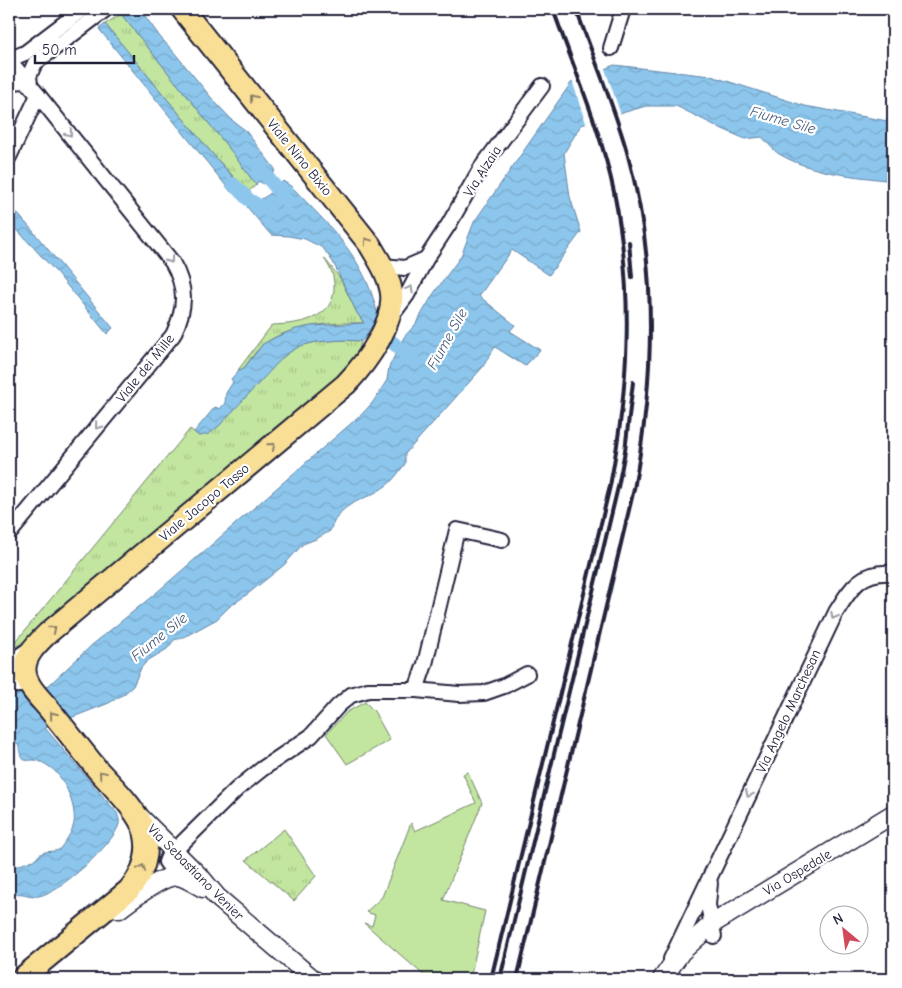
<svg xmlns="http://www.w3.org/2000/svg" width="902" height="988" viewBox="0 0 902 988" font-family="'Comic Neue',sans-serif">
<style>
.green{fill:#c2e59f;stroke:#72846d}
.park{fill:url(#park-tufts);stroke:#72846d}
.water{fill:url(#water-waves);stroke:#6284a5}
.pier{fill:#fff}
.lines{fill:none;stroke-linecap:round;stroke-linejoin:round}
.canal{stroke:#8dc6ec;stroke-width:14}
.minor-casing{stroke:#22223b;stroke-width:18}
.tertiary-casing{stroke:#22223b;stroke-width:21}
.primary-casing{stroke:#22223b;stroke-width:25}
.minor{stroke:#fff;stroke-width:14}
.tertiary{stroke:#fff;stroke-width:18}
.primary{stroke:#f9df96;stroke-width:21}
.rail{stroke:#22223b;stroke-width:4}
.oneway{stroke:#8e8068}
.oneway2{stroke:#9c9ca7}
.labels{text-anchor:middle;stroke-width:4.5;stroke-linejoin:round;paint-order:stroke}
.street-label{font-size:14px;fill:#22223b;stroke:#fff}
.water-label{font-size:15px;font-style:italic;fill:#475b79;stroke:#fff}
</style>
<defs>
<pattern id="park-tufts" width="24" height="20" patternUnits="userSpaceOnUse" patternTransform="scale(1.25)"><rect width="24" height="20" fill="#c2e59f"/><path d="M3 7l-1-3M5 7V3M7 7l1-3M15 17l-1-3M17 17v-4M19 17l1-3" fill="none" stroke="#a6c48a"/></pattern>
<pattern id="water-waves" width="16" height="10" patternUnits="userSpaceOnUse" patternTransform="scale(1.25)"><rect width="16" height="10" fill="#8dc6ec"/><path d="M0 5q4-4 8 0t8 0" fill="none" stroke="#79aacb"/></pattern>
</defs>
<rect width="100%" height="100%" fill="#fff"/>
<filter id="ink" filterUnits="userSpaceOnUse"><feTurbulence type="fractalNoise" baseFrequency=".02" numOctaves="2"/><feDisplacementMap in="SourceGraphic" scale="10" xChannelSelector="R" yChannelSelector="G"/><feConvolveMatrix kernelMatrix="1 2 1 2 8 2 1 2 1" color-interpolation-filters="sRGB"/></filter>
<g filter="url(#ink)">
<!-- green -->
<g class="green">
<path d="M 365,702 L 374,711 L 390,740 L 347,764 L 326,734 L 347,712 Z"/>
<path d="M 468,772 L 482,803 L 443,900 L 485,911 L 470,979 L 428,979 L 364,923 L 372,926 L 375,915 L 366,912 L 382,897 L 411,823 L 415,831 L 476,803 L 463,774 Z"/>
</g>
<!-- park -->
<g class="park">
<path d="M 121,14 L 232,152 L 256,185 L 248,192 L 215,157 L 105,24 Z"/>
<path d="M 324,258 L 340,278 L 357,313 L 364,323 C 334,322 289,325 264,344 C 256,350 250,360 244,368 L 241,370 L 238,370 L 272,325 C 303,324 341,318 333,276 C 332,270 327,264 324,258 Z"/>
<path d="M 343,340 L 361,341 L 358,356 L 348,369 L 30,640 L 9,650 L 190,429 L 199,436 L 209,433 L 219,426 C 239,404 275,357 300,346 C 314,341 329,341 343,340 Z"/>
<path d="M 284,829 L 316,876 L 294,901 L 246,860 Z"/>
</g>
<!-- water -->
<g class="water">
<path d="M 128,9 L 140,9 L 160,37 L 173,51 L 214,101 L 233,121 L 245,130 L 275,169 L 273,176 L 264,184 L 258,181 L 256,185 L 232,152 L 121,14 Z"/>
<path d="M 105,24 L 215,157 L 250,196 L 244,200 L 238,193 L 231,192 L 99,29 Z"/>
<path d="M 614,65 L 711,76 L 805,106 L 893,122 L 893,181 C 855,176 813,174 779,154 C 773,150 768,143 762,137 L 745,139 L 718,127 L 676,106 L 646,106 L 581,125 L 564,153 L 570,197 L 581,232 L 549,275 L 512,250 L 479,296 L 515,325 L 510,331 L 540,350 L 525,366 L 495,347 L 482,368 L 405,454 L 405,464 C 400,470 394,480 387,485 C 364,503 341,499 330,531 L 316,539 L 303,544 L 284,565 L 249,593 L 229,607 L 217,619 L 186,636 L 174,640 L 167,649 L 147,661 L 141,668 L 133,686 L 124,694 L 109,703 L 45,728 L 117,813 C 118,816 120,821 119,824 C 114,844 60,892 39,896 C 28,898 21,889 9,897 L 9,869 L 36,859 C 42,849 49,853 59,850 C 64,843 70,836 73,827 C 79,811 64,776 51,768 C 46,764 39,760 33,760 C 30,760 27,761 25,760 C 20,757 19,751 19,746 L 9,737 L 9,694 L 27,693 L 48,686 L 92,645 L 156,593 L 363,413 L 373,402 L 387,380 L 389,367 L 404,337 L 415,325 L 434,293 L 461,256 L 474,222 L 571,83 Z"/>
<path d="M 283,181 L 292,187 C 329,226 364,256 377,312 L 379,314 L 365,338 L 361,341 L 343,340 L 316,342 L 300,346 L 285,355 L 219,426 L 209,434 L 199,436 L 194,432 L 215,407 L 220,409 L 225,403 L 226,393 L 233,382 L 231,379 L 239,370 L 244,368 L 263,344 L 276,337 L 296,329 L 312,326 L 364,323 L 357,313 L 333,262 L 323,248 L 305,239 L 289,236 L 271,235 L 247,207 C 259,200 275,193 283,181 Z"/>
<path d="M 9,204 L 32,230 L 113,328 L 107,334 L 56,272 L 9,221 Z"/>
</g>
<!-- pier -->
<path class="pier" d="M 604,66 L 621,115 L 587,126 L 572,80 Z"/>
<g class="lines">
<!-- canal -->
<g class="canal">
<path d="M 257,165 L 288,202"/>
<path d="M 233,184 L 249,200 L 270,212"/>
<path d="M 381,326 L 385,336 L 412,359"/>
</g>
<defs>
<g id="minor">
<path d="M 611,48 L 623,9"/>
<path d="M 9,56 L 15,57 L 25,53 L 83,9"/>
<path d="M 9,60 L 38,95 L 9,157"/>
<path d="M 9,82 L 27,81"/>
<path d="M 30,85 L 29,76 L 35,63 L 106,9"/>
<path d="M 382,266 L 405,268 L 426,259"/>
<path d="M 392,315 L 407,295 L 426,259 L 449,224 L 481,168 L 542,86"/>
<path d="M 9,534 L 173,335 C 186,308 187,288 172,262 L 38,95"/>
<path d="M 9,663 L 31,648"/>
<path d="M 9,686 L 29,684"/>
<path d="M 416,690 L 425,664 L 457,530 L 502,540"/>
<path d="M 177,876 L 166,862 L 168,857 L 237,789 L 262,769 L 311,736 L 338,706 L 351,695 L 368,690 L 416,690 L 459,694 L 484,693 L 504,686 L 527,674"/>
<path d="M 710,883 L 708,905 L 714,936"/>
<path d="M 671,959 L 836,612 C 851,588 861,570 893,573"/>
</g>
<g id="tertiary">
<path d="M 140,817 L 202,879 L 217,897 L 313,979"/>
<path d="M 119,909 C 132,900 161,875 178,876 C 187,878 195,884 203,888"/>
<path d="M 662,979 L 681,952 L 712,924 L 893,814"/>
</g>
<path id="primary" d="M 21,979 L 129,890 C 143,874 150,854 145,833 C 139,811 112,786 97,769 C 81,749 65,729 49,709 C 40,698 26,686 25,671 C 24,655 38,643 48,633 L 346,384 C 367,362 397,321 391,290 C 388,273 378,259 370,245 L 182,9"/>
</defs>
<!-- minor casing -->
<use href="#minor" class="minor-casing"/>
<!-- tertiary casing -->
<use href="#tertiary" class="tertiary-casing"/>
<!-- primary casing -->
<use href="#primary" class="primary-casing"/>
<!-- minor -->
<use href="#minor" class="minor"/>
<!-- tertiary -->
<use href="#tertiary" class="tertiary"/>
<!-- primary -->
<use href="#primary" class="primary"/>
<!-- rail -->
<g class="rail">
<path d="M 629,242 L 632,277"/>
<path d="M 491,979 L 610,486 C 629,386 634,292 614,192 C 601,130 574,69 553,9"/>
<path d="M 500,979 L 618,487 L 625,451 L 633,382"/>
<path d="M 517,979 L 634,489 C 655,377 658,262 627,152 C 613,103 593,56 576,9"/>
</g>
</g>
<!-- one-way arrows -->
<defs><path id="oneway-chevron" d="M-2-3.5L2.5 0L-2 3.5" fill="none" stroke-width="1.6" stroke-linecap="round" stroke-linejoin="round" transform="scale(1.25)"/></defs>
<g class="oneway">
<use href="#oneway-chevron" transform="translate(253 98) rotate(-129)"/>
<use href="#oneway-chevron" transform="translate(367 241) rotate(-126)"/>
<use href="#oneway-chevron" transform="translate(272 446) rotate(-40)"/>
<use href="#oneway-chevron" transform="translate(53 629) rotate(-40)"/>
<use href="#oneway-chevron" transform="translate(53 715) rotate(-129)"/>
<use href="#oneway-chevron" transform="translate(102 774) rotate(-131)"/>
<use href="#oneway-chevron" transform="translate(142 868) rotate(-69)"/>
</g>
<g class="oneway2">
<use href="#oneway-chevron" transform="translate(69 133) rotate(51)"/>
<use href="#oneway-chevron" transform="translate(170 260) rotate(55)"/>
<use href="#oneway-chevron" transform="translate(410 289) rotate(-61)"/>
<use href="#oneway-chevron" transform="translate(98 426) rotate(129)"/>
<use href="#oneway-chevron" transform="translate(834 616) rotate(118)"/>
<use href="#oneway-chevron" transform="translate(749 794) rotate(115)"/>
</g>
</g>
<g class="labels">
<!-- street labels -->
<g class="street-label">
<text transform="translate(300 157) rotate(51)" y="5">Viale Nino Bixio</text>
<text transform="translate(482 171) rotate(-57)" y="5">Via Alzaia</text>
<text transform="translate(145 368) rotate(-51)" y="5">Viale dei Mille</text>
<text transform="translate(204 502) rotate(-40)" y="5">Viale Jacopo Tasso</text>
<text transform="translate(788 711) rotate(-65)" y="5">Via Angelo Marchesan</text>
<text transform="translate(196 872) rotate(45)" y="5">Via Sebastiano Venier</text>
<text transform="translate(797 872) rotate(-31)" y="5">Via Ospedale</text>
</g>
<!-- water labels -->
<g class="water-label">
<text transform="translate(783 120) rotate(16)" y="5">Fiume Sile</text>
<text transform="translate(447 339) rotate(-61)" y="5">Fiume Sile</text>
<text transform="translate(159 637) rotate(-39)" y="5">Fiume Sile</text>
</g>
</g>
<!-- margin -->
<rect width="902" height="988" fill="none" stroke="#fff" stroke-width="30"/>
<rect x="15" y="15" width="872" height="958" fill="none" stroke="#22223b" stroke-width="2" filter="url(#ink)"/>
<!-- north arrow -->
<g transform="translate(844 930) rotate(331)"><circle r="24" fill="#ffffff" stroke="#a7a7b1"/>
<path d="M0-4L9 19L0 12L-9 19Z" fill="#d1495b"/>
<text y="-8" font-size="14" font-weight="bold" text-anchor="middle" fill="#22223b">N</text>
</g>
<!-- scale -->
<path d="M35 55v8h99v-8" fill="none" stroke="#22223b" stroke-width="2.5"/>
<text x="42" y="55" font-size="15" fill="#22223b" stroke="#ffffff" stroke-width="4" paint-order="stroke">50 m</text>
</svg>
